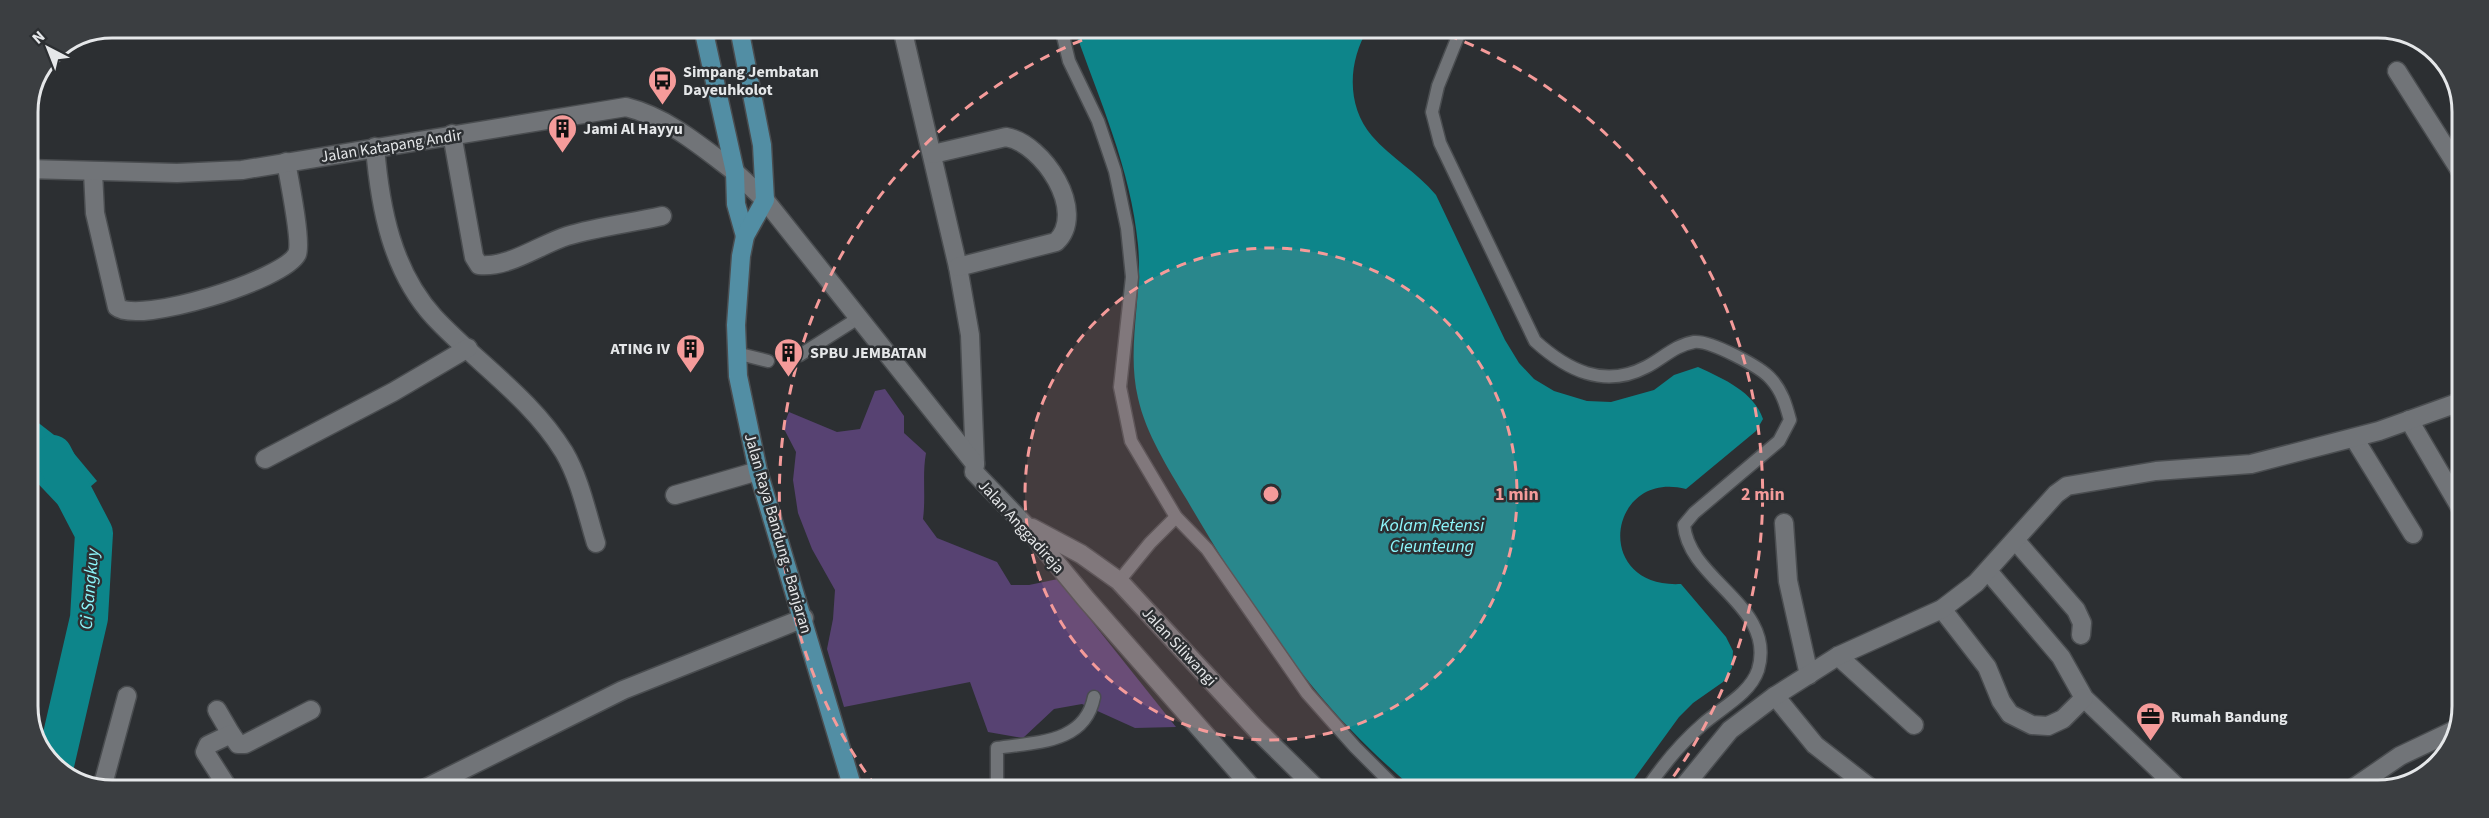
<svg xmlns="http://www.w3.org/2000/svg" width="2489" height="818" viewBox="0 0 2489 818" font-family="'Source Sans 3',sans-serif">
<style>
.green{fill:#574272}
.water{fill:#0d858a}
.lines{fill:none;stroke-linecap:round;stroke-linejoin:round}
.river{stroke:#0d858a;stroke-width:38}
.service-casing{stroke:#4a4d50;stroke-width:15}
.minor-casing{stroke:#4a4d50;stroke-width:21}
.tertiary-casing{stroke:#4a4d50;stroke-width:21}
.secondary-casing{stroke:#4a4d50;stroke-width:21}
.primary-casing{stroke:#4a4d50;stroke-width:21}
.service{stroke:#717478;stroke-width:12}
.minor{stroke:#717478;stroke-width:18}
.tertiary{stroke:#717478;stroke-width:18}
.secondary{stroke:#717478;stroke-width:18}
.primary{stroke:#528ea4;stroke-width:18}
.ring{fill:none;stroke:#f59b9a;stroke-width:3;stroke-dasharray:10 8}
.labels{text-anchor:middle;stroke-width:5;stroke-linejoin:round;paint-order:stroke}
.poi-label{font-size:16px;font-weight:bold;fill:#e5e7e9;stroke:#2c2f32;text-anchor:start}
.street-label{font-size:16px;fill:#e5e7e9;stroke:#2c2f32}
.water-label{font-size:18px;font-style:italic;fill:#8df7fc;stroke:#2c2f32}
.rim{fill:none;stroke:#e5e7e9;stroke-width:3}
.centre{fill:#f59b9a;stroke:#2c2f32;stroke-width:3}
.ring-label{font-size:18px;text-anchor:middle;font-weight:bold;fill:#f59b9a;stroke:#2c2f32;stroke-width:5;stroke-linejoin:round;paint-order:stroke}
</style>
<rect width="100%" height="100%" fill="#2c2f32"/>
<!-- green -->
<path class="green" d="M 885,389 L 904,416 L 904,433 L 926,453 C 922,475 926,496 923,519 L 937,538 L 997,562 L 1011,585 L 1029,585 L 1058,579 L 1176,727 L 1135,728 L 1082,704 L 1054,709 L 1023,738 L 988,732 L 970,682 L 844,707 L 827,649 L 833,619 L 835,590 L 812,549 L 798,513 L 793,480 L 796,452 L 783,427 L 789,412 L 837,432 L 860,429 L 875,391 Z"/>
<!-- water -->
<g class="water">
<path d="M 431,27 L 503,28 L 463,32 Z"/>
<path d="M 1074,28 L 1368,29 C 1348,61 1346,106 1372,136 C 1391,158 1417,172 1436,195 L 1505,340 L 1519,363 L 1534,379 L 1554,391 L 1587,401 L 1611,402 L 1654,390 L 1674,375 L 1698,367 C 1724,379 1754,392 1763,419 L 1756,431 L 1686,489 C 1608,469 1591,589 1681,584 L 1726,637 L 1733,651 L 1732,668 L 1723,682 L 1693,703 L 1679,717 L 1626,790 L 1415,790 C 1393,771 1372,752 1352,731 C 1291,668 1231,576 1187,500 C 1168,468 1146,434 1138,398 C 1126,347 1143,296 1138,245 C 1131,169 1099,99 1074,28 Z"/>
<path d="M 27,414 L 67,445 L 97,481 L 63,510 L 27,472 Z"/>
</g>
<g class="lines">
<!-- river -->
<path class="river" d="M 53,454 L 94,533 L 89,618 L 55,765"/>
<defs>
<g id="service">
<path d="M 1061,28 L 1069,61 L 1098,121 L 1115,171 L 1127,228 L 1132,277 L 1120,387 L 1131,441 L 1176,517 L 1207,549 L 1307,693 L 1355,747 L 1398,790"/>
<path d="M 1461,29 L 1438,86 L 1432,112 L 1440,143 L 1535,341 C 1567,370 1604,389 1646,367 C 1662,359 1675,345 1694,342 C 1710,340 1761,367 1771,379 C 1782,391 1786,405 1790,420 L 1779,441 L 1694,513 L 1684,525 C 1689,581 1777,606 1758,670 C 1750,694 1721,708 1703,724 C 1681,743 1662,766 1646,790"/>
<path d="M 736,353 L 768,361"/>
<path d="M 800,355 L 860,317"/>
<path d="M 1119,581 L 1150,543 L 1176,517"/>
<path d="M 997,789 L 997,748 C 1035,742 1085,744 1094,697"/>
</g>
<g id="minor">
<path d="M 902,28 L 958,267 L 970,335 L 975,464"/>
<path d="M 2397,71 L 2461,172"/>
<path d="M 452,134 L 474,257 L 479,265 C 509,268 539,245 567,236 C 597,227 631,223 662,216"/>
<path d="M 375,147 C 380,208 392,271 434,317 C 477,363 531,398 564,452 C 580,479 587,514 596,543"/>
<path d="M 933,154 L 1006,137 C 1043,143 1088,212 1056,242 L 958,267"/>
<path d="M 93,172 L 95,213 L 117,307 C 138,325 284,280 297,254 C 302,243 289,178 286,162"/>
<path d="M 2409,420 L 2460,507"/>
<path d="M 2354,438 L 2413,534"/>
<path d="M 265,459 L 393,392 L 468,348"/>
<path d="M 675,495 L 758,471"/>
<path d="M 1784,523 L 1788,581 L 1809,675"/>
<path d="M 2016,541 L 2076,610 L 2082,623 L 2081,635"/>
<path d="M 1988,571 L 2061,657 L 2084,698 L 2181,791"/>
<path d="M 1942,609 L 1987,667 L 2001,701 L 2010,714 L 2032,725 L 2048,726 L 2063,719 L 2084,698"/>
<path d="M 1838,656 L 1914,725"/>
<path d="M 1775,696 L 1815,745 L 1873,790"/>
<path d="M 217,710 L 231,734"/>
<path d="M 102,788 L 127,696"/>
<path d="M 228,788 L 205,752 L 208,745 L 231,734 L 238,744 L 245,744 L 311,710"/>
<path d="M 426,788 L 623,690 L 804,618"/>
<path d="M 1681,790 L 1730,730 L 1775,696 L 1838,656 L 1942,609 L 1976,583 L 2056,494 L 2067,486 L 2156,471 L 2251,464 L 2379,431 L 2460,402"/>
<path d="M 2349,791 L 2400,756 L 2459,728"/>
</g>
<path id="tertiary" d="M 27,169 L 177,173 L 242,170 L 626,107 C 667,117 702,147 735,172"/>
<g id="secondary">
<path d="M 735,172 L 765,200 L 975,464 L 974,472 L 1025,525 L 1086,599 L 1254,790"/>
<path d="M 1032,528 L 1081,554 L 1119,581 L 1256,729 L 1318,790"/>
</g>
<g id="primary">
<path d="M 703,28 L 735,172 L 736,204 L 745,236"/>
<path d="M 739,28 L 762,145 L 765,200 L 745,236 L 741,256 L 736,325 L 738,376 L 758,471 L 853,789"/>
</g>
</defs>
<!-- service casing -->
<use href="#service" class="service-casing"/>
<!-- minor casing -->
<use href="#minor" class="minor-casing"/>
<!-- tertiary casing -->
<use href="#tertiary" class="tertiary-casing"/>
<!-- secondary casing -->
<use href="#secondary" class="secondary-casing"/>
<!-- primary casing -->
<use href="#primary" class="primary-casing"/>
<!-- service -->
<use href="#service" class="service"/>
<!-- minor -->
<use href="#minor" class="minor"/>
<!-- tertiary -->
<use href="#tertiary" class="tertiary"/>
<!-- secondary -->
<use href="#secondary" class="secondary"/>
<!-- primary -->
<use href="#primary" class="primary"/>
</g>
<!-- distance rings -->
<circle cx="1271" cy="494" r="246" fill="#f59b9a" fill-opacity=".12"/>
<g class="ring">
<circle cx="1271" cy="494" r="246"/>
<path d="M876 787A492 492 0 0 1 1111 29M1431 29A492 492 0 0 1 1666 787"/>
</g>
<!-- icons -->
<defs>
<symbol id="bus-pin" viewBox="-11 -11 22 30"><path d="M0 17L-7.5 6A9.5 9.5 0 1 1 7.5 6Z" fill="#f59b9a" stroke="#2c2f32"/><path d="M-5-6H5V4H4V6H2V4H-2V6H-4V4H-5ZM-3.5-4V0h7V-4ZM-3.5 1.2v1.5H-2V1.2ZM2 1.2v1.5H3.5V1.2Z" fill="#111"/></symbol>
<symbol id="building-pin" viewBox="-11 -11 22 30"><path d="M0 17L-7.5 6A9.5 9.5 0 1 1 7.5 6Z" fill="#f59b9a" stroke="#2c2f32"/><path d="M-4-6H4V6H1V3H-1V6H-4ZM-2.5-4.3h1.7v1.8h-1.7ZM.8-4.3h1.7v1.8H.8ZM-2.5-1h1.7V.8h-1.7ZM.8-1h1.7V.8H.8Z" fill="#111"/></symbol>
<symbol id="office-pin" viewBox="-11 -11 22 30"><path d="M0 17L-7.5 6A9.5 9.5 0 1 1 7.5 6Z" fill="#f59b9a" stroke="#2c2f32"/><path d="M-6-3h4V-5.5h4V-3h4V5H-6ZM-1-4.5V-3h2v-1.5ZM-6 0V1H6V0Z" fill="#111"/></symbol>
</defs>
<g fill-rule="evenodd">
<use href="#bus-pin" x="646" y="64" width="33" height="45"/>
<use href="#building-pin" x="546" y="112" width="33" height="45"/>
<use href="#building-pin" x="674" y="332" width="33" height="45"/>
<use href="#building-pin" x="772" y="336" width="33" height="45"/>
<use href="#office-pin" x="2134" y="700" width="33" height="45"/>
</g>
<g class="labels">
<!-- poi labels -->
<g class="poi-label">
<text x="683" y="77">Simpang Jembatan<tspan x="683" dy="18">Dayeuhkolot</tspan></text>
<text x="583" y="134">Jami Al Hayyu</text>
<text x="670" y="354" text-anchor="end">ATING IV</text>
<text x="810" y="358">SPBU JEMBATAN</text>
<text x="2171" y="722">Rumah Bandung</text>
</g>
<!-- street labels -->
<g class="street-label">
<text transform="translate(391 145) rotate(-9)" y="6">Jalan Katapang Andir</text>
<text transform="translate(1022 526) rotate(48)" y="6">Jalan Anggadireja</text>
<text transform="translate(779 533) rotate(74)" y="6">Jalan Raya Bandung - Banjaran</text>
<text transform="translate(1180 646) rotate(47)" y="6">Jalan Siliwangi</text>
</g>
<!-- water labels -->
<g class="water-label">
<text x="1432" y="531">Kolam Retensi<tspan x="1432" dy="21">Cieunteung</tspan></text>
<text transform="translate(89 589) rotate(-85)" y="6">Ci Sangkuy</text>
</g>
</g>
<!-- crop -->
<path d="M0 0H2489V818H0ZM112 38H2378A74 74 0 0 1 2452 112V706A74 74 0 0 1 2378 780H112A74 74 0 0 1 38 706V112A74 74 0 0 1 112 38Z" fill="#3b3e41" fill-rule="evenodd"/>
<path class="rim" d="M112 38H2378A74 74 0 0 1 2452 112V706A74 74 0 0 1 2378 780H112A74 74 0 0 1 38 706V112A74 74 0 0 1 112 38Z"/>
<circle cx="1271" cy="494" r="9" class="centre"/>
<g class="ring-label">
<text x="1517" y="500">1 min</text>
<text x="1763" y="500">2 min</text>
</g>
<!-- north arrow -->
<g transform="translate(48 48) rotate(318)" stroke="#2c2f32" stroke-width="4.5" paint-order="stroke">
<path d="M0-4.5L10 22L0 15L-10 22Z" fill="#e5e7e9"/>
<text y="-9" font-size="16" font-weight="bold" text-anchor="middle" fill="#e5e7e9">N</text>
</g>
</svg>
